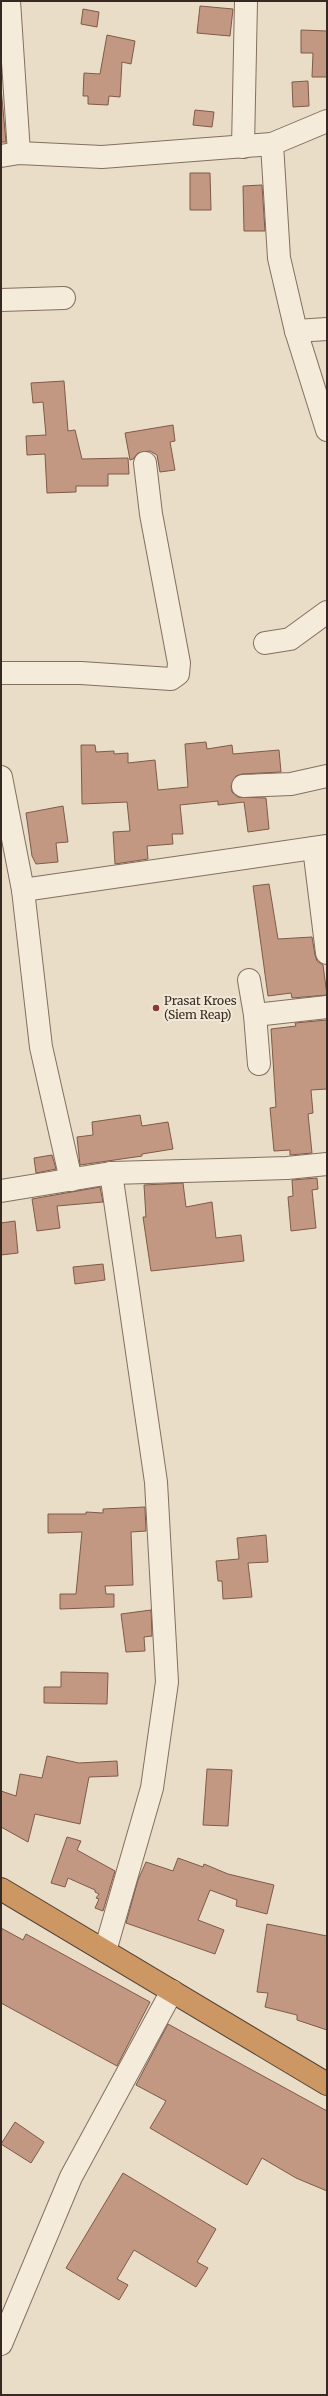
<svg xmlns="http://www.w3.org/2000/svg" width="328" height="2396" viewBox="0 0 328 2396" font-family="Merriweather,serif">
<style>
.building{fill:#c29882;stroke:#7f5a48}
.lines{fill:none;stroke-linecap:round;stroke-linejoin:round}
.minor-casing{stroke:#836f5f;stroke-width:24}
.highway-casing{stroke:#513f33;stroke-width:24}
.minor{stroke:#f5ebda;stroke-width:22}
.highway{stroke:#cd9764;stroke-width:22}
.poi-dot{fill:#8a363d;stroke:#f1e8d7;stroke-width:1.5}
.labels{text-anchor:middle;stroke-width:4;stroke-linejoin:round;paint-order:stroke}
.poi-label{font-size:12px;fill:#352921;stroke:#f1e8d7;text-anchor:start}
</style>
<rect width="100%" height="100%" fill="#e9ddc8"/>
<!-- building -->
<g class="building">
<path d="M 200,6 L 233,9 L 230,36 L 197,33 Z"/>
<path d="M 83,9 L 99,12 L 97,27 L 81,24 Z"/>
<path d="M 301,30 L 327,31 L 327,77 L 312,77 L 313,53 L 301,53 Z"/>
<path d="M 107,35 L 135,41 L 131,64 L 122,62 L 120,97 L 109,96 L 108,105 L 88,104 L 88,96 L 83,96 L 84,73 L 100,74 Z"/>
<path d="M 308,81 L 309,106 L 293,107 L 292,82 Z"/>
<path d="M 1,88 L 6,142 L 1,142 Z"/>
<path d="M 195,110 L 214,112 L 212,127 L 193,125 Z"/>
<path d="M 190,173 L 210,173 L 211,210 L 190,210 Z"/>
<path d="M 262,185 L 265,231 L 244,231 L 243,186 Z"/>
<path d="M 64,381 L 68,431 L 75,430 L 82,459 L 128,458 L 129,474 L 108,474 L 108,486 L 76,486 L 76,492 L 47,493 L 45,454 L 27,455 L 26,436 L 46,435 L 43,402 L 33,403 L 31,383 Z"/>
<path d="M 173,425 L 175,441 L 170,442 L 175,470 L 160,472 L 157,455 L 150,451 L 138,453 L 133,459 L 130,460 L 125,433 Z"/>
<path d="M 206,742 L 207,749 L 232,745 L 233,754 L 279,750 L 281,772 L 242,774 L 236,776 L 231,786 L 232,792 L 238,797 L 266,798 L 269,829 L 248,832 L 244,802 L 218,805 L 218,801 L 180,805 L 183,834 L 172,834 L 173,844 L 147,846 L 148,859 L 115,864 L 113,832 L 130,831 L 127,802 L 82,804 L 81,745 L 95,745 L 96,752 L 114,751 L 114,754 L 128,753 L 128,763 L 155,760 L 158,790 L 188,787 L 185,744 Z"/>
<path d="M 63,806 L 68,842 L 56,843 L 58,862 L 36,864 L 32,856 L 26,813 Z"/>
<path d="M 269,884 L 278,939 L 312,937 L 315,955 L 317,961 L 323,965 L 327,995 L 292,998 L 291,993 L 268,996 L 253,886 Z"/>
<path d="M 327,1020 L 327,1089 L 311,1090 L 313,1113 L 308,1114 L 312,1153 L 290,1155 L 290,1150 L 274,1151 L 270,1108 L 276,1107 L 271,1029 L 296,1026 L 295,1023 Z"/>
<path d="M 140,1115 L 142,1126 L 168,1122 L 173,1149 L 142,1154 L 142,1156 L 80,1165 L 77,1137 L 93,1135 L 92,1122 Z"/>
<path d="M 52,1155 L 56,1169 L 36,1173 L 34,1158 Z"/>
<path d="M 317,1178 L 318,1189 L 312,1190 L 316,1228 L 291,1231 L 288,1197 L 293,1196 L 292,1180 Z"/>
<path d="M 183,1183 L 186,1207 L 212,1202 L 216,1238 L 241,1235 L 244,1261 L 151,1271 L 143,1217 L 146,1217 L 144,1185 Z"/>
<path d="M 100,1187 L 103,1202 L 57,1206 L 60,1228 L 37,1231 L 32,1199 Z"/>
<path d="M 15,1221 L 18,1253 L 1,1255 L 1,1223 Z"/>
<path d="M 103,1264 L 105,1280 L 75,1284 L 73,1267 Z"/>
<path d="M 145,1507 L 146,1531 L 131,1532 L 133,1585 L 105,1586 L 106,1594 L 114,1594 L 114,1607 L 60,1609 L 60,1594 L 76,1594 L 82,1532 L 48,1533 L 48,1514 L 86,1514 L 86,1512 L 103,1513 L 103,1509 Z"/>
<path d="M 266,1535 L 268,1562 L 248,1563 L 252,1597 L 223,1599 L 222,1581 L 218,1581 L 216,1561 L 239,1559 L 237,1538 Z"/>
<path d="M 151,1610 L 152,1636 L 144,1637 L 145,1651 L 126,1652 L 121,1614 Z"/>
<path d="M 61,1672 L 108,1673 L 107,1704 L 44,1703 L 44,1687 L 61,1687 Z"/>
<path d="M 47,1756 L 79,1763 L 117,1761 L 118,1776 L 89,1777 L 80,1824 L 35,1814 L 28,1842 L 1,1827 L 1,1791 L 16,1796 L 20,1774 L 42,1778 Z"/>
<path d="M 207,1769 L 232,1770 L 228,1826 L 203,1825 Z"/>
<path d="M 67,1837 L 81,1841 L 77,1850 L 115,1871 L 103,1911 L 95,1908 L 99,1899 L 96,1898 L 99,1894 L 95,1892 L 95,1890 L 68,1878 L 65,1887 L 51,1883 Z"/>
<path d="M 178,1858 L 203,1867 L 204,1864 L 228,1874 L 274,1885 L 267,1914 L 236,1906 L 237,1900 L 210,1890 L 198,1920 L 224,1930 L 215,1954 L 126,1923 L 138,1880 L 146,1862 L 173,1871 Z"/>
<path d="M 267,1924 L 327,1936 L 327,2030 L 297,2020 L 297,2015 L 265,2007 L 268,1993 L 257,1992 Z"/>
<path d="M 1,1928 L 23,1940 L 26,1934 L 150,2002 L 117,2066 L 1,2003 Z"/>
<path d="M 168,2024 L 327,2111 L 327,2191 L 296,2178 L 262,2158 L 247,2185 L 150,2128 L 166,2101 L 136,2085 Z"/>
<path d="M 15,2122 L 44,2142 L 31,2163 L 1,2144 Z"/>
<path d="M 123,2173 L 216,2229 L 197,2262 L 208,2268 L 196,2287 L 134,2250 L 117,2279 L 128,2285 L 119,2300 L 66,2268 Z"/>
</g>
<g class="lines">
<defs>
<g id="minor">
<path d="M 9,1 L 19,153"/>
<path d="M 272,144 L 279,258 L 296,331 L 327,430"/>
<path d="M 243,147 L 246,1"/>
<path d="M 1,156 L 19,153 L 102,157 L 272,144 L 327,121"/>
<path d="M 1,300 L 64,298"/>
<path d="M 296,331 L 327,329"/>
<path d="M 265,643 L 290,639 L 327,612"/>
<path d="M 1,673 L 81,673 L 171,679 L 178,674 L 179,663 L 151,514 L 145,463"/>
<path d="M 1,777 L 23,890 L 41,1047 L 71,1180"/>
<path d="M 243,786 L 291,784 L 327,776"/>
<path d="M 314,848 L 327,953"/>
<path d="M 23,890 L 327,846"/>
<path d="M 249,980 L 255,1015 L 259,1064"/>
<path d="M 255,1015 L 327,1007"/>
<path d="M 1,1191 L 111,1173 L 287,1168 L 327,1164"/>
<path d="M 105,1951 L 152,1788 L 167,1682 L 156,1482 L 111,1173"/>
<path d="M 1,2344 L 71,2177 L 172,1991"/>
</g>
<path id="highway" d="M 1,1889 L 327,2084"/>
</defs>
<!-- minor casing -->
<use href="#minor" class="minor-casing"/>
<!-- highway casing -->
<use href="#highway" class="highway-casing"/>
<!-- minor -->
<use href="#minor" class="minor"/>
<!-- highway -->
<use href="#highway" class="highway"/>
</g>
<!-- markers -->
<circle class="poi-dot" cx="156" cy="1008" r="4"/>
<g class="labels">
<!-- poi labels -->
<g class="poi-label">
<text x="164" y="1005">Prasat Kroes<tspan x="164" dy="14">(Siem Reap)</tspan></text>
</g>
</g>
<!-- border -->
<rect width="328" height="2396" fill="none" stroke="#352921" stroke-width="4"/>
</svg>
